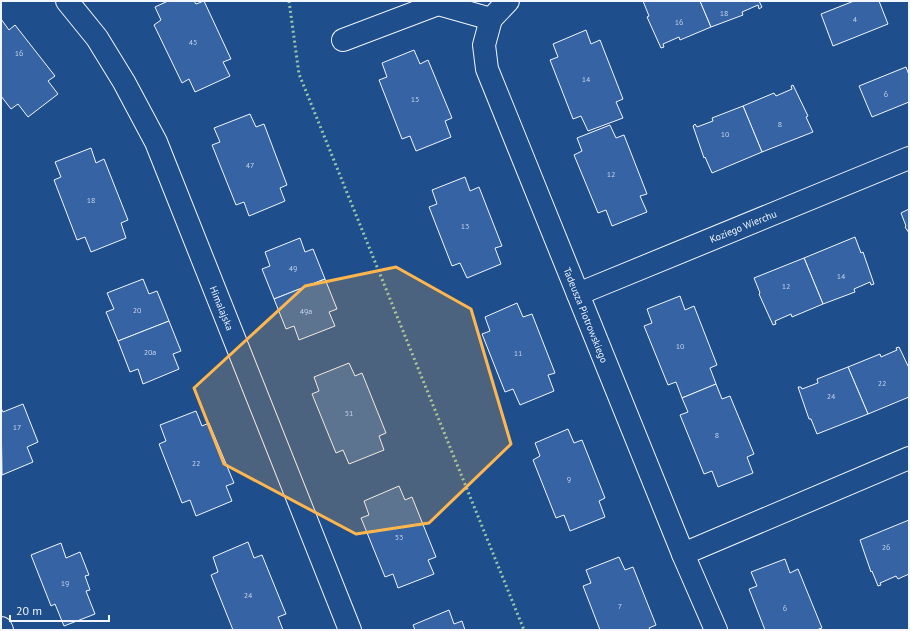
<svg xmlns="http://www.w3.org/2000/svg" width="910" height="631" viewBox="0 0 910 631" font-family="'PT Sans',sans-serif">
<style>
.building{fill:#3563a3;stroke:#f2f6ff}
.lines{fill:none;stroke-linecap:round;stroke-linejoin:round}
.minor-casing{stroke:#f2f6ff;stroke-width:24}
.minor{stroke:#1f4e8c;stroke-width:22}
.hedge{stroke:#97c8a6;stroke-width:3;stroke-dasharray:2 3;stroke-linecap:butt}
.marked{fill:#ffb74d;fill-opacity:0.2;stroke:#ffb74d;stroke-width:3;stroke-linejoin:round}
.labels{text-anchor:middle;stroke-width:3;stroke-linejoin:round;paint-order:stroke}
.number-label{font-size:8px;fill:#c3d1e8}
.street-label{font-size:10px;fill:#f2f6ff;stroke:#1f4e8c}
</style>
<rect width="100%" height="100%" fill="#1f4e8c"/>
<!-- building -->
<g class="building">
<path d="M 168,1 L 194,1 L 196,4 L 204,1 L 231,59 L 223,62 L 230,76 L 195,92 L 189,79 L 182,83 L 154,25 L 161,20 L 155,7 Z"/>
<path d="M 643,1 L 700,1 L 711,27 L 680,40 L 679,37 L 663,44 L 664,47 L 661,48 L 647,17 L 649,16 Z"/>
<path d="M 700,1 L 759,1 L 762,7 L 759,9 L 758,5 L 742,12 L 743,15 L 711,27 Z"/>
<path d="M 854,1 L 879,1 L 888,24 L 833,46 L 821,14 Z"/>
<path d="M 1,19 L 9,30 L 15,25 L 55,76 L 48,81 L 58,94 L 28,117 L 18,104 L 11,109 L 1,96 Z"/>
<path d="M 586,30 L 591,44 L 600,40 L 623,99 L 616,102 L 623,118 L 588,131 L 581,116 L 573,119 L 550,60 L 558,57 L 553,44 Z"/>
<path d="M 414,50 L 420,64 L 428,60 L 452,118 L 445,121 L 451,137 L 416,151 L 410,136 L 402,139 L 379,80 L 387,77 L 382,63 Z"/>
<path d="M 906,67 L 909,75 L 909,102 L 872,117 L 859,86 Z"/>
<path d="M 793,85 L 808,116 L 806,117 L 813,132 L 762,152 L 743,106 L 774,93 L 776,96 L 792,89 L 791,86 Z"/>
<path d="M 743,106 L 762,152 L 712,173 L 705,157 L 704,158 L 693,126 L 695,124 L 697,127 L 713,121 L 712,118 Z"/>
<path d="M 250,114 L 256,127 L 264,124 L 287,185 L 280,188 L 285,201 L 249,216 L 244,202 L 236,205 L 212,145 L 220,142 L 214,128 Z"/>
<path d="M 610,125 L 616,138 L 624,135 L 647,194 L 640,196 L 647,212 L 612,226 L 606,210 L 598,213 L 574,155 L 582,151 L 577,138 Z"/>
<path d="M 91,148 L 96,163 L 104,159 L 128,220 L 121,223 L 126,238 L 91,252 L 85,237 L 77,240 L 54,180 L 61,177 L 55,162 Z"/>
<path d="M 465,177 L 470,191 L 479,187 L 502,246 L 495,248 L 501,264 L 467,278 L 460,263 L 452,266 L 429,207 L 437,204 L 432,190 Z"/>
<path d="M 909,209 L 909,233 L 905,227 L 906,226 L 901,213 Z"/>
<path d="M 855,237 L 861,253 L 863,252 L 874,284 L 871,285 L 870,282 L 854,289 L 855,292 L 823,304 L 804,258 Z"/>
<path d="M 300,238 L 305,252 L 313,249 L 325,279 L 274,299 L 262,269 L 270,266 L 265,252 Z"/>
<path d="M 804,258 L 823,304 L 792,317 L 791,314 L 775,321 L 776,324 L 773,325 L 759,294 L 760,293 L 754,278 Z"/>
<path d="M 143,279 L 149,294 L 157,291 L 169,321 L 118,341 L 106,312 L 114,309 L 107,293 Z"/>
<path d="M 325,279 L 337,309 L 329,312 L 335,326 L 299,340 L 294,326 L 286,329 L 274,299 Z"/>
<path d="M 680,296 L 685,310 L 694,306 L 717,365 L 710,368 L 716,384 L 682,398 L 676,382 L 668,385 L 644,326 L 652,323 L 647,309 Z"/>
<path d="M 517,303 L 523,317 L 532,314 L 555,373 L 548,375 L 554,391 L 520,405 L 513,389 L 505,392 L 482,334 L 490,331 L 485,317 Z"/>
<path d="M 169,321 L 181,351 L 173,354 L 179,369 L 143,384 L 138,369 L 130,372 L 118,341 Z"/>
<path d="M 899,347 L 909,368 L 909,397 L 868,414 L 848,367 L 880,354 L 881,357 L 897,350 L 896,348 Z"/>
<path d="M 349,363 L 355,376 L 362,373 L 386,433 L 379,436 L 384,450 L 349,464 L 343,450 L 336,453 L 312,394 L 319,391 L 314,377 Z"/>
<path d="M 848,367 L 868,414 L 817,434 L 811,419 L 809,419 L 798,387 L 801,387 L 802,389 L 818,383 L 817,379 Z"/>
<path d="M 716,384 L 722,399 L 730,396 L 754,454 L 747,457 L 753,473 L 718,487 L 712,471 L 704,474 L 680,415 L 688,412 L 682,398 Z"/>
<path d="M 23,404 L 38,442 L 27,447 L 33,462 L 2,475 L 1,408 L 3,412 Z"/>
<path d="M 196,411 L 202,426 L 209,423 L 234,483 L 226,486 L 232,501 L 196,516 L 190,500 L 182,503 L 159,444 L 166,441 L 160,425 Z"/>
<path d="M 568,429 L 574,443 L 582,440 L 605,498 L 599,501 L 605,517 L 570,531 L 564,515 L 556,518 L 533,460 L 540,456 L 535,443 Z"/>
<path d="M 399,486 L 405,500 L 412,497 L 436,557 L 428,560 L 434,574 L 398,588 L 393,574 L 385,577 L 361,518 L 369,515 L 364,501 Z"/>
<path d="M 909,520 L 909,574 L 898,579 L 896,576 L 880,583 L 881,585 L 878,586 L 872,571 L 871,572 L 860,540 Z"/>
<path d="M 248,542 L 254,558 L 262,555 L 286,614 L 278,617 L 283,630 L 233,630 L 211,575 L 218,572 L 213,557 Z"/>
<path d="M 61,543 L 66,558 L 80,552 L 89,575 L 85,576 L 90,590 L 86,591 L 95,614 L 64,626 L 55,604 L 51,606 L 31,555 Z"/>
<path d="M 619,557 L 625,570 L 633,567 L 656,625 L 649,628 L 650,630 L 600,630 L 583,586 L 591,583 L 586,570 Z"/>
<path d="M 785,559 L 790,573 L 798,569 L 822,628 L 816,630 L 765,630 L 749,589 L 757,586 L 751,572 Z"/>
<path d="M 449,610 L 454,624 L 462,621 L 465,630 L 415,630 L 413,625 Z"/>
</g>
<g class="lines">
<defs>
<g id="minor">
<path d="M 67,1 L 97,38 L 124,82 L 156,142 L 350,630"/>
<path d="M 508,1 L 491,19 L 484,45 L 487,69 L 683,554 L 716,630"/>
<path d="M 343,40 L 438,4 L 491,19"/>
<path d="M 578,294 L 909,158"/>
<path d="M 683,554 L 909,458"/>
<path d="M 1,628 L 2,630"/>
</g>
</defs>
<!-- minor casing -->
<use href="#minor" class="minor-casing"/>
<!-- minor -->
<use href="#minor" class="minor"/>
<!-- hedge -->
<path class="hedge" d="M 289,1 L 299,74 L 524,630"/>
</g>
<!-- marked area -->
<path class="marked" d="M 396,267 L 471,309 L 511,444 L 429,523 L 356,534 L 224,464 L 194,388 L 305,286 Z"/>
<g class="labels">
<!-- number labels -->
<g class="number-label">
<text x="724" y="16">18</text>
<text x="855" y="22">4</text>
<text x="679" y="25">16</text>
<text x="193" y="45">45</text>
<text x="19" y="56">16</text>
<text x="586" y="82">14</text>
<text x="886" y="97">6</text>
<text x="415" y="102">15</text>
<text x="780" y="127">8</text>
<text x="725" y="137">10</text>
<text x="250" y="168">47</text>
<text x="611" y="177">12</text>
<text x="91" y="203">18</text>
<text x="465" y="229">13</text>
<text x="293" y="271">49</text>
<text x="841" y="279">14</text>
<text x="786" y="289">12</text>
<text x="137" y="313">20</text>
<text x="306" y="314">49a</text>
<text x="680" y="349">10</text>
<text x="150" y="355">20a</text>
<text x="518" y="356">11</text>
<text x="882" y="386">22</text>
<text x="831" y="399">24</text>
<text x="349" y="416">51</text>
<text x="17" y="430">17</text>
<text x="717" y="438">8</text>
<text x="196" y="466">22</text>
<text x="569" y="482">9</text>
<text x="399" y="540">53</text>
<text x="886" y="550">26</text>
<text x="65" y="586">19</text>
<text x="248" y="598">24</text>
<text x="620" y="609">7</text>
<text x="785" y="611">6</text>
</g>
<!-- street labels -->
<g class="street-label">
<text transform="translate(743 226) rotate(-22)" y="4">Koziego Wierchu</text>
<text transform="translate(222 308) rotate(68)" y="4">Himalajska</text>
<text transform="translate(586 315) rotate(68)" y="4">Tadeusza Piotrowskiego</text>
</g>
</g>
<!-- border -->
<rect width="910" height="631" fill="none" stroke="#f2f6ff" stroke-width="4"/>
<!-- scale -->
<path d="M10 615v6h99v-6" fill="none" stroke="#f2f6ff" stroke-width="2"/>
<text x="16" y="615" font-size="12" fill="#f2f6ff" stroke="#1f4e8c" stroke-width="3" paint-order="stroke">20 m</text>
</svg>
